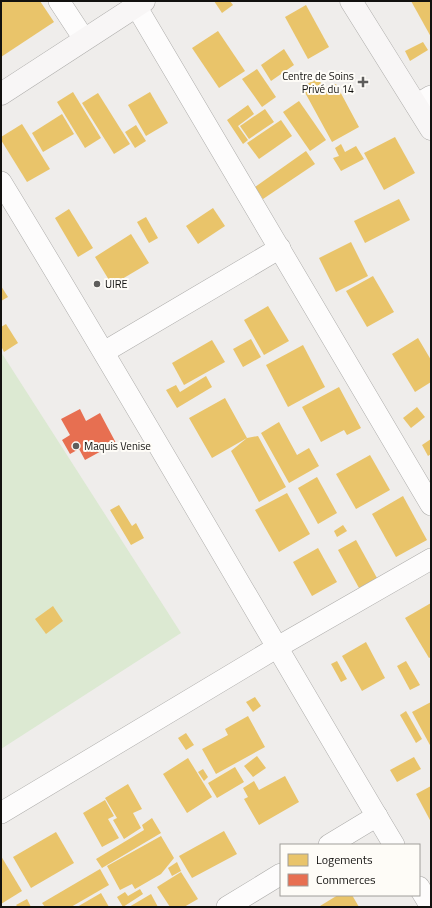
<svg xmlns="http://www.w3.org/2000/svg" width="432" height="908" viewBox="0 0 432 908" font-family="'Titillium Web',sans-serif">
<style>
.green{fill:#dce9d2}
.homes{fill:#e9c46a}
.shops{fill:#e76f51}
.lines{fill:none;stroke-linecap:round;stroke-linejoin:round}
.street-casing{stroke:#aeadab;stroke-width:22}
.secondary-casing{stroke:#aeadab;stroke-width:23}
.street{stroke:#fdfcfc;stroke-width:21}
.secondary{stroke:#f8f6f6;stroke-width:22}
.poi-dot{fill:#5f5e5c;stroke:#fefcf7;stroke-width:1.5}
.labels{text-anchor:middle;stroke-width:4;stroke-linejoin:round;paint-order:stroke}
.poi-label{font-size:11px;fill:#12110f;stroke:#fefcf7;text-anchor:start}
</style>
<rect width="100%" height="100%" fill="#efedeb"/>
<!-- green -->
<path class="green" d="M 1,352 L 181,633 L 1,749 Z"/>
<!-- homes -->
<g class="homes">
<path d="M 1,1 L 40,1 L 54,22 L 1,57 Z"/>
<path d="M 214,1 L 230,1 L 233,5 L 222,13 Z"/>
<path d="M 411,1 L 431,1 L 431,37 Z"/>
<path d="M 306,5 L 329,47 L 308,59 L 285,17 Z"/>
<path d="M 218,31 L 245,71 L 219,88 L 192,48 Z"/>
<path d="M 423,42 L 428,50 L 410,61 L 405,51 Z"/>
<path d="M 284,49 L 294,65 L 271,81 L 261,65 Z"/>
<path d="M 257,69 L 276,97 L 262,107 L 242,79 Z"/>
<path d="M 318,78 L 325,90 L 336,84 L 359,127 L 332,142 L 302,87 Z"/>
<path d="M 73,92 L 101,138 L 85,148 L 57,102 Z"/>
<path d="M 150,92 L 168,123 L 146,136 L 128,105 Z"/>
<path d="M 98,93 L 130,144 L 114,154 L 82,103 Z"/>
<path d="M 299,101 L 326,140 L 310,151 L 283,112 Z"/>
<path d="M 248,105 L 254,114 L 238,126 L 248,140 L 243,144 L 227,120 Z"/>
<path d="M 265,109 L 274,122 L 249,139 L 240,126 Z"/>
<path d="M 62,114 L 74,134 L 43,152 L 32,133 Z"/>
<path d="M 281,120 L 292,136 L 259,159 L 247,143 Z"/>
<path d="M 22,124 L 50,169 L 27,182 L 1,140 L 1,137 Z"/>
<path d="M 136,125 L 146,141 L 135,148 L 125,132 Z"/>
<path d="M 395,137 L 415,173 L 384,190 L 364,153 Z"/>
<path d="M 341,144 L 345,152 L 356,146 L 364,159 L 341,171 L 333,158 L 339,156 L 335,148 Z"/>
<path d="M 306,151 L 315,164 L 263,199 L 255,187 Z"/>
<path d="M 399,199 L 410,220 L 365,243 L 354,221 Z"/>
<path d="M 213,208 L 225,226 L 198,244 L 186,226 Z"/>
<path d="M 69,209 L 93,248 L 78,257 L 55,218 Z"/>
<path d="M 146,217 L 158,238 L 149,243 L 137,222 Z"/>
<path d="M 131,234 L 149,263 L 112,285 L 95,257 Z"/>
<path d="M 351,242 L 368,276 L 336,292 L 319,258 Z"/>
<path d="M 373,276 L 394,312 L 367,327 L 346,291 Z"/>
<path d="M 1,286 L 8,297 L 1,301 Z"/>
<path d="M 268,306 L 289,341 L 264,355 L 244,320 Z"/>
<path d="M 6,324 L 18,343 L 4,352 L 1,346 L 1,327 Z"/>
<path d="M 418,338 L 431,360 L 431,382 L 415,392 L 392,354 Z"/>
<path d="M 251,339 L 261,357 L 243,367 L 233,349 Z"/>
<path d="M 212,340 L 225,362 L 184,385 L 172,363 Z"/>
<path d="M 303,345 L 325,387 L 288,407 L 266,365 Z"/>
<path d="M 206,376 L 212,387 L 177,408 L 166,390 L 176,385 L 180,392 Z"/>
<path d="M 339,387 L 361,428 L 347,435 L 344,430 L 321,442 L 302,407 Z"/>
<path d="M 225,398 L 247,438 L 258,436 L 286,487 L 259,502 L 231,451 L 247,438 L 212,458 L 189,418 Z"/>
<path d="M 417,407 L 425,417 L 411,428 L 403,418 Z"/>
<path d="M 279,422 L 297,455 L 309,448 L 319,466 L 289,483 L 261,433 Z"/>
<path d="M 431,439 L 431,454 L 428,456 L 422,445 Z"/>
<path d="M 370,455 L 390,490 L 356,509 L 336,474 Z"/>
<path d="M 317,477 L 337,513 L 318,524 L 298,488 Z"/>
<path d="M 287,493 L 310,534 L 279,552 L 255,510 Z"/>
<path d="M 403,496 L 427,540 L 396,557 L 372,514 Z"/>
<path d="M 119,505 L 132,526 L 136,523 L 144,538 L 131,545 L 110,510 Z"/>
<path d="M 343,525 L 347,531 L 337,537 L 334,531 Z"/>
<path d="M 356,540 L 377,578 L 359,588 L 338,550 Z"/>
<path d="M 318,548 L 337,582 L 312,596 L 293,562 Z"/>
<path d="M 431,603 L 431,657 L 429,658 L 405,618 Z"/>
<path d="M 53,606 L 63,621 L 46,634 L 35,619 Z"/>
<path d="M 366,642 L 385,678 L 362,691 L 342,656 Z"/>
<path d="M 337,661 L 347,679 L 341,682 L 331,664 Z"/>
<path d="M 406,661 L 420,685 L 410,690 L 397,666 Z"/>
<path d="M 255,697 L 261,706 L 253,712 L 246,702 Z"/>
<path d="M 431,702 L 431,747 L 412,712 Z"/>
<path d="M 406,711 L 422,739 L 416,743 L 400,715 Z"/>
<path d="M 248,716 L 265,747 L 216,774 L 202,749 L 228,735 L 225,729 Z"/>
<path d="M 186,733 L 194,745 L 186,750 L 178,738 Z"/>
<path d="M 257,756 L 266,768 L 253,777 L 244,766 Z"/>
<path d="M 414,757 L 421,769 L 397,782 L 390,770 Z"/>
<path d="M 188,758 L 212,797 L 187,813 L 163,774 Z"/>
<path d="M 235,767 L 244,782 L 217,798 L 208,783 Z"/>
<path d="M 203,769 L 208,777 L 204,781 L 198,772 Z"/>
<path d="M 285,776 L 299,802 L 259,825 L 244,799 L 248,797 L 243,788 L 254,781 L 259,790 Z"/>
<path d="M 128,784 L 142,809 L 133,813 L 141,828 L 124,839 L 113,820 L 117,818 L 105,798 Z"/>
<path d="M 431,786 L 431,822 L 416,794 Z"/>
<path d="M 105,800 L 114,816 L 108,819 L 119,838 L 102,847 L 83,813 Z"/>
<path d="M 152,818 L 161,833 L 102,868 L 96,859 L 144,830 L 142,825 Z"/>
<path d="M 224,831 L 237,854 L 192,878 L 179,856 Z"/>
<path d="M 56,832 L 74,863 L 31,888 L 13,857 Z"/>
<path d="M 161,836 L 174,858 L 161,874 L 135,889 L 132,884 L 120,890 L 107,866 Z"/>
<path d="M 1,856 L 22,891 L 1,904 Z"/>
<path d="M 177,862 L 181,871 L 172,876 L 168,868 Z"/>
<path d="M 100,869 L 109,885 L 71,907 L 45,907 L 42,903 Z"/>
<path d="M 181,872 L 198,899 L 184,907 L 170,907 L 157,887 Z"/>
<path d="M 140,889 L 143,894 L 123,907 L 117,897 L 125,892 L 128,896 Z"/>
<path d="M 101,893 L 109,907 L 77,907 Z"/>
<path d="M 151,894 L 158,907 L 129,907 Z"/>
<path d="M 338,895 L 352,895 L 359,907 L 321,907 L 320,906 Z"/>
<path d="M 27,899 L 31,907 L 18,907 L 16,905 Z"/>
</g>
<!-- shops -->
<path class="shops" d="M 80,409 L 86,421 L 100,413 L 116,443 L 85,460 L 79,449 L 70,454 L 62,440 L 70,435 L 61,419 Z"/>
<g class="lines">
<defs>
<g id="street">
<path d="M 59,1 L 84,39"/>
<path d="M 136,6 L 431,505"/>
<path d="M 416,105 L 431,96"/>
<path d="M 1,182 C 135,401 262,624 394,845"/>
<path d="M 104,352 L 280,248"/>
<path d="M 1,813 L 276,648 L 431,559"/>
<path d="M 329,845 L 377,816"/>
<path d="M 419,887 L 431,907"/>
<path d="M 227,907 L 281,874"/>
</g>
<g id="secondary">
<path d="M 351,1 L 431,129"/>
<path d="M 1,94 L 144,1"/>
</g>
</defs>
<!-- street casing -->
<use href="#street" class="street-casing"/>
<!-- secondary casing -->
<use href="#secondary" class="secondary-casing"/>
<!-- street -->
<use href="#street" class="street"/>
<!-- secondary -->
<use href="#secondary" class="secondary"/>
</g>
<!-- markers -->
<g class="poi-dot">
<path d="M361 76h4v4h4v4h-4v4h-4v-4h-4v-4h4z"/>
<circle cx="97" cy="284" r="4"/>
<circle cx="76" cy="446" r="4"/>
</g>
<g class="labels">
<!-- poi labels -->
<g class="poi-label">
<text x="354" y="80" text-anchor="end">Centre de Soins<tspan x="354" dy="13">Privé du 14</tspan></text>
<text x="105" y="288">UIRE</text>
<text x="84" y="450">Maquis Venise</text>
</g>
</g>
<!-- border -->
<rect width="432" height="908" fill="none" stroke="#12110f" stroke-width="4"/>
<!-- legend -->
<rect x="280" y="844" width="140" height="52" fill="#fefcf7" stroke="#a09e9a"/>
<rect x="288" y="854" width="20" height="12" fill="#e9c46a" stroke="#a09e9a"/>
<text x="316" y="864" font-size="12" fill="#12110f">Logements</text>
<rect x="288" y="874" width="20" height="12" fill="#e76f51" stroke="#a09e9a"/>
<text x="316" y="884" font-size="12" fill="#12110f">Commerces</text>
</svg>
